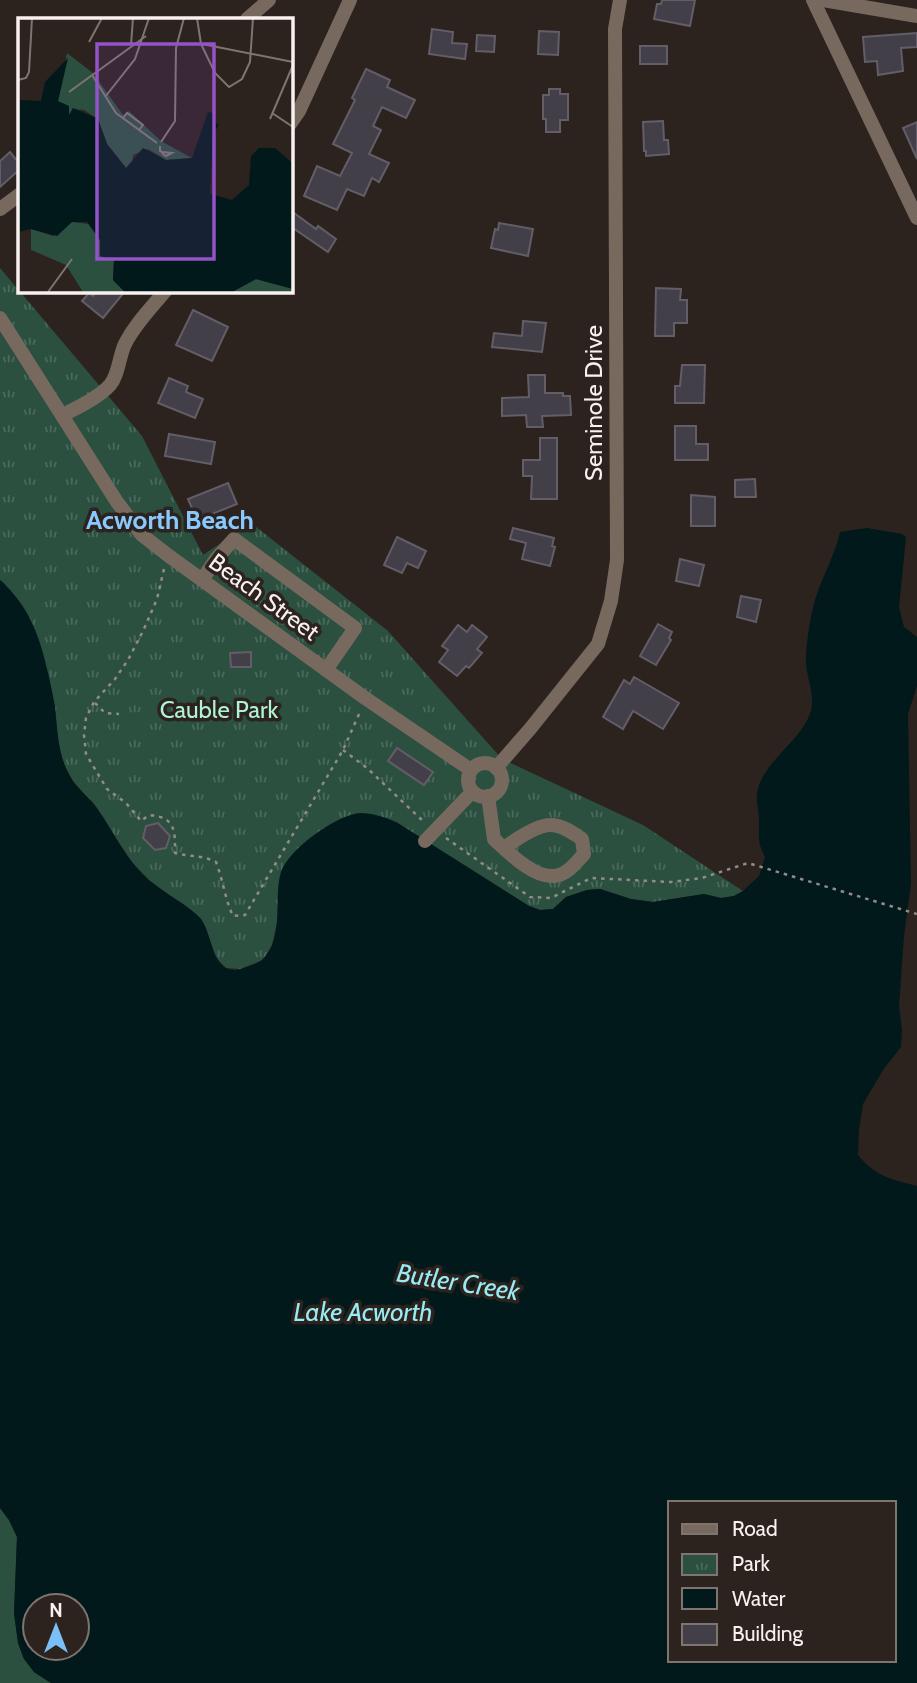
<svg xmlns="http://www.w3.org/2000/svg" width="917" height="1683" viewBox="0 0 917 1683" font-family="Cabin,sans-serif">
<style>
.green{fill:#2b5040}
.park{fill:url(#park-tufts)}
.water{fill:#01191b;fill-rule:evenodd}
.building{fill:#433f48;stroke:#625d67;stroke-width:2}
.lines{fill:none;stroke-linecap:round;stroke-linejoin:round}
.path{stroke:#938b88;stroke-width:2.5;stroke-dasharray:3.5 5;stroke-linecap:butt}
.minor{stroke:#77695e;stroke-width:14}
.labels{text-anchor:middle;stroke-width:7;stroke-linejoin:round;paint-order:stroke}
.street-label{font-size:24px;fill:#f8f1ee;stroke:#2c221e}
.park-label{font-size:24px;fill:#aef3d3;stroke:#2c221e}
.neighbourhood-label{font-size:26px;font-weight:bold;fill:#8ac9fe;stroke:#2c221e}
.water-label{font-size:26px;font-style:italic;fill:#97ecf3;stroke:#2c221e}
.inset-road{fill:none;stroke:#7e7571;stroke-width:2}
.view{fill:#9453c8;fill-opacity:0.15;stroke:#9453c8;stroke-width:3.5}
.inset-edge{fill:none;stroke:#f8f1ee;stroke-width:3.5}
</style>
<defs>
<pattern id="park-tufts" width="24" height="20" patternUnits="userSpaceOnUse" patternTransform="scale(1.75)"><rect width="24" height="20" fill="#2b5040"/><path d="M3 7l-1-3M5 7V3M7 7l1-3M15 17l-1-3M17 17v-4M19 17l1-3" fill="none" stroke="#4a6a5c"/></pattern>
</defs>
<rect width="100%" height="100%" fill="#2c221e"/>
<!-- green -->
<path class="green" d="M 0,1508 L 9,1520 L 17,1537 L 14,1613 L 18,1643 L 24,1659 L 34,1672 L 51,1683 L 0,1683 Z"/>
<!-- park -->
<path class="park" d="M 0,268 L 142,436 L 203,555 L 251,523 L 388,631 L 502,759 L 643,825 L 743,891 L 734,896 L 721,898 L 704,894 L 653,902 L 631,899 L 600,889 L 587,890 L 566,897 L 553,909 L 540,910 L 529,906 L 396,822 L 278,892 L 278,918 L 272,945 L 263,960 L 240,969 L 226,968 L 216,958 L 206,928 L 200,918 L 149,880 L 131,861 L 94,805 L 73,781 L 64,764 L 58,743 L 55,705 L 5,584 L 0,580 Z"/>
<!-- water -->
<path class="water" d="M 867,528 L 902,534 L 906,537 L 899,607 L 904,627 L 917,637 L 917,686 L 908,714 L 911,884 L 904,936 L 899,1006 L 902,1030 L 901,1047 L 883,1070 L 863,1104 L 859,1130 L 858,1155 C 876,1177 891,1179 917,1186 L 917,1683 L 51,1683 L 34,1672 L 24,1659 L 18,1643 L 14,1613 L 17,1537 L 9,1520 L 0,1508 L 0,580 C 31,608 40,638 49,677 C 51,688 54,698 55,709 C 58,733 58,758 72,780 C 78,789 87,796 94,804 C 113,829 125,860 150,881 C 163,892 191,907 201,919 C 213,935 212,980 244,968 C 250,966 259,963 263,959 C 285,938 273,897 281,872 C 289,849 336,815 360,813 C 372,813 385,817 396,822 L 529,906 L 540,910 L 553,909 L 566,897 L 587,890 L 600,889 L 631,899 L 653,902 L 704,894 L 721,898 L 734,896 L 743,891 L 759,876 L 765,857 C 757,842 759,836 759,820 C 759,812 756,802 757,794 C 761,763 799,743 810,714 C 817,694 804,675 806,655 C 807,640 811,611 816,597 C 823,575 835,555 840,532 ZM 670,1503 L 894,1503 L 894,1660 L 670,1660 ZM 35,1606 L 77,1606 L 77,1648 L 35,1648 Z"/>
<!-- building -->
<g class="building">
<path d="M 662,0 L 695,0 L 690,26 L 654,19 L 657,4 L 661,4 Z"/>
<path d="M 432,29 L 453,32 L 452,43 L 467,44 L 465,59 L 429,54 Z"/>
<path d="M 539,31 L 559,32 L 558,55 L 538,54 Z"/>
<path d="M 917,33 L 917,47 L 901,48 L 903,71 L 878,75 L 877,61 L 865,62 L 863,37 Z"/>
<path d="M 477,35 L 495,36 L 494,52 L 476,51 Z"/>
<rect x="640" y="46" width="27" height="18"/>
<path d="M 366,69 L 390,80 L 387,87 L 415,100 L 406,118 L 382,107 L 373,126 L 381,130 L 369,154 L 389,163 L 379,182 L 372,178 L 364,196 L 347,189 L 337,210 L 304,196 L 317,166 L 340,176 L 352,153 L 333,144 L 355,100 L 352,98 Z"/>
<path d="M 549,89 L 560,89 L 560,94 L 568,94 L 568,120 L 560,120 L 560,132 L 546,132 L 546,119 L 543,119 L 543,95 L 549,95 Z"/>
<path d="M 663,121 L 664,140 L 668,140 L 669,154 L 646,156 L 646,151 L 644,151 L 643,122 Z"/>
<path d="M 917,122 L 917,159 L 903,128 Z"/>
<path d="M 10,152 L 19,163 L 19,170 L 0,187 L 0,161 Z"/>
<path d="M 290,210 L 316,229 L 318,226 L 336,239 L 328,252 L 290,226 Z"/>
<path d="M 499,223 L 533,229 L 528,256 L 491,248 L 495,229 L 498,230 Z"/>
<path d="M 656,288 L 681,289 L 680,300 L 687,300 L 687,323 L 674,323 L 674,336 L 655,336 Z"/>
<path d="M 98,290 L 126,290 L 103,318 L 82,301 L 89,293 L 93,296 Z"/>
<path d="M 193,310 L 228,327 L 212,361 L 176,345 Z"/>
<path d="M 523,321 L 546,323 L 542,352 L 492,347 L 494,333 L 522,336 Z"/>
<path d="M 682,365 L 705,365 L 704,403 L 675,403 L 675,386 L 680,386 Z"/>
<path d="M 528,375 L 545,375 L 545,393 L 563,393 L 563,396 L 570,396 L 571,415 L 542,416 L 543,427 L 527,427 L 526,415 L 502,416 L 502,398 L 529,397 Z"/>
<path d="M 169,378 L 188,386 L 186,392 L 203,399 L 195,418 L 158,403 Z"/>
<path d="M 675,426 L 696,426 L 696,444 L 708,444 L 708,460 L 675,460 Z"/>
<path d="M 169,434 L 215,442 L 211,464 L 165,456 Z"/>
<path d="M 540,438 L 557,438 L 557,499 L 531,499 L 532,476 L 523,476 L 523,460 L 540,460 Z"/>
<path d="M 755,479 L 756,497 L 735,497 L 735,480 Z"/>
<path d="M 228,483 L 237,504 L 197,520 L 188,499 Z"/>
<path d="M 691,495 L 715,497 L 715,526 L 691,526 Z"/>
<path d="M 513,528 L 554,538 L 552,546 L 555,547 L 550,566 L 522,559 L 526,543 L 510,539 Z"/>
<path d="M 397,537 L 426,551 L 418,568 L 407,563 L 402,573 L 384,565 Z"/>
<path d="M 680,559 L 704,565 L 699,586 L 676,581 Z"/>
<path d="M 741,596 L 761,600 L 756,622 L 737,617 Z"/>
<path d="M 658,624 L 672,632 L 669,638 L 671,640 L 656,665 L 640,656 Z"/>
<path d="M 458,625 L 467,632 L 472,625 L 487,637 L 477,649 L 482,653 L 469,668 L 466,666 L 457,676 L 439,662 L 448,650 L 442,646 Z"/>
<path d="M 251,652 L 251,667 L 231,667 L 230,653 Z"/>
<path d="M 634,677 L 679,703 L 663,729 L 633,711 L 623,729 L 603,717 L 624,680 L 630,684 Z"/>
<path d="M 397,748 L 433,772 L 424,785 L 388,761 Z"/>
<path d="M 158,823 L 170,836 L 166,848 L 155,850 L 143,838 L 146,826 Z"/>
</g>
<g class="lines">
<!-- path -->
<g class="path">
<path d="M 164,569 L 157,599 L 144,629 L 128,660 L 115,679 L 94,702 L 86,718 L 84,735 L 86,754 L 107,789 L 126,803 L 141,821 L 149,815 C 176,817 175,831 175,853 C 191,857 202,855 216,862 C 223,880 225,899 233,916 L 245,915 L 343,750 L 360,712"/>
<path d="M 95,703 L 105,713 L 119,714"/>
<path d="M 343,750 L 367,768 L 424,822"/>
<path d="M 446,838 L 530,897 L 551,898 L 591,878 L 671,882 L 702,878 L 748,863 L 917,914"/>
</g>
<!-- minor -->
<g class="minor">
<path d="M 813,0 L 917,218"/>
<path d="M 823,0 L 917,16"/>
<path d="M 247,19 L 269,0"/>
<path d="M 290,124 L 299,111 L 350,0"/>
<path d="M 0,209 L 19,195"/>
<path d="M 0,318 L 117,502 L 142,535 L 169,556 L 365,698 L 471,770"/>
<path d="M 63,415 C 78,407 98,398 110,385 C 119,374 119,356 125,344 C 135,324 152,307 166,290"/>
<path d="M 202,580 L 216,559 L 234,539 L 355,628 L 326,670"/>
<circle cx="485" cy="780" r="17"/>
<path d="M 496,768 L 530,729 L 598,644 L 611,601 L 617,560 L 615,29 L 620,0"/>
<path d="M 488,796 L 494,839 C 508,852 533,878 554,876 C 567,875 576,863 584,854 L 582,839 C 573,833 562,825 551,825 C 536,825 515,840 504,848"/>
<path d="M 425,841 L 472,792"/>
</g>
</g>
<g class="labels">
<!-- street labels -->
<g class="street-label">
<text transform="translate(594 403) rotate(-90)" y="8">Seminole Drive</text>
<text transform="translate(264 597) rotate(36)" y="8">Beach Street</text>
</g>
<!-- park labels -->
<g class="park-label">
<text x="219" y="718">Cauble Park</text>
</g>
<!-- neighbourhood labels -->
<g class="neighbourhood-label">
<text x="170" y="529">Acworth Beach</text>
</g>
<!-- water labels -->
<g class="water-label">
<text transform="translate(458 1282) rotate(9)" y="9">Butler Creek</text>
<text x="363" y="1321">Lake Acworth</text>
</g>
</g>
<!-- overview -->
<g transform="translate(18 18)">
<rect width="275" height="275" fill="#2c221e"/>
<path d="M 54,204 L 71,206 L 82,222 L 82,238 L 96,241 L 95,262 L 107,274 L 65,274 L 48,247 L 13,232 L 13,211 L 35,218 ZM 238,261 L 275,271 L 275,274 L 214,274 Z" fill="#2b5040"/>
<path d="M 49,35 L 75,55 L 105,97 L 111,93 L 143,123 L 174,140 L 148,142 L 130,131 L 115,137 L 114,147 L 108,150 L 89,126 L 80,101 L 66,92 L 55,91 L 52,97 L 40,83 Z" fill="#2b5040"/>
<path d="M 50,40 L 40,83 L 51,88 L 51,97 L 55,90 L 80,101 L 89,126 L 108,150 L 125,130 L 148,142 L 174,140 L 190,94 L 195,95 L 195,106 L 201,106 L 195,117 L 192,176 L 214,182 L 231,167 L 233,138 L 241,130 L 257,130 L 271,142 L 275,147 L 275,271 L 238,261 L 214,274 L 107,274 L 95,262 L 96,242 L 82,238 L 82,222 L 69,204 L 54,204 L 39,218 L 13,211 L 0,214 L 0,82 L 23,83 L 27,64 Z" fill="#01191b"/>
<path class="inset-road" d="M 179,0 L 183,26 L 197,55 L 211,69 L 224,61 L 232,44 L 235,0M 71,24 L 84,0M 184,26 L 275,44M 113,27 L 115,0M 74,57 L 98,95 L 139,125M 0,62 L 8,60 L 11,54 L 14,0M 51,74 L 128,18M 87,79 L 117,41 L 131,0M 254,95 L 275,109M 105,100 L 109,95 L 125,107 L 121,112M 252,101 L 275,47M 143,124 L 157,103 L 158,30 L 166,0M 142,128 L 142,133 L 144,134 L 145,136 L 148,138 L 154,135 L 144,134M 30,274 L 54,241"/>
<path class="view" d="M 79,26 L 196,26 L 196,241 L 79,241 Z"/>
<rect width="275" height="275" class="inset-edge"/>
</g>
<!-- legend -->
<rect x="668" y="1501" width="228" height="161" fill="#2c221e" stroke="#7e7571" stroke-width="2"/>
<rect x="682" y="1524" width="35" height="10" fill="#77695e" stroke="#7e7571" stroke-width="2"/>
<text x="732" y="1536" font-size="21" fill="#f8f1ee">Road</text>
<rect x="682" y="1554" width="35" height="21" fill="url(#park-tufts)" stroke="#7e7571" stroke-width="2"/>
<text x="732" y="1571" font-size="21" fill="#f8f1ee">Park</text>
<rect x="682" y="1588" width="35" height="21" fill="#01191b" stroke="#7e7571" stroke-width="2"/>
<text x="732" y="1606" font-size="21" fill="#f8f1ee">Water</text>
<rect x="682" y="1624" width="35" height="21" fill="#433f48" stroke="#7e7571" stroke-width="2"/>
<text x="732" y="1641" font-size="21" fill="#f8f1ee">Building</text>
<!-- north arrow -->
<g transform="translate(56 1627)"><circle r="33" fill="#2c221e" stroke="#7e7571" stroke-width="2"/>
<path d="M0-5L12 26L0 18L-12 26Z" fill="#7abff8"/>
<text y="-10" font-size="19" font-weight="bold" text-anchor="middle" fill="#f8f1ee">N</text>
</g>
</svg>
